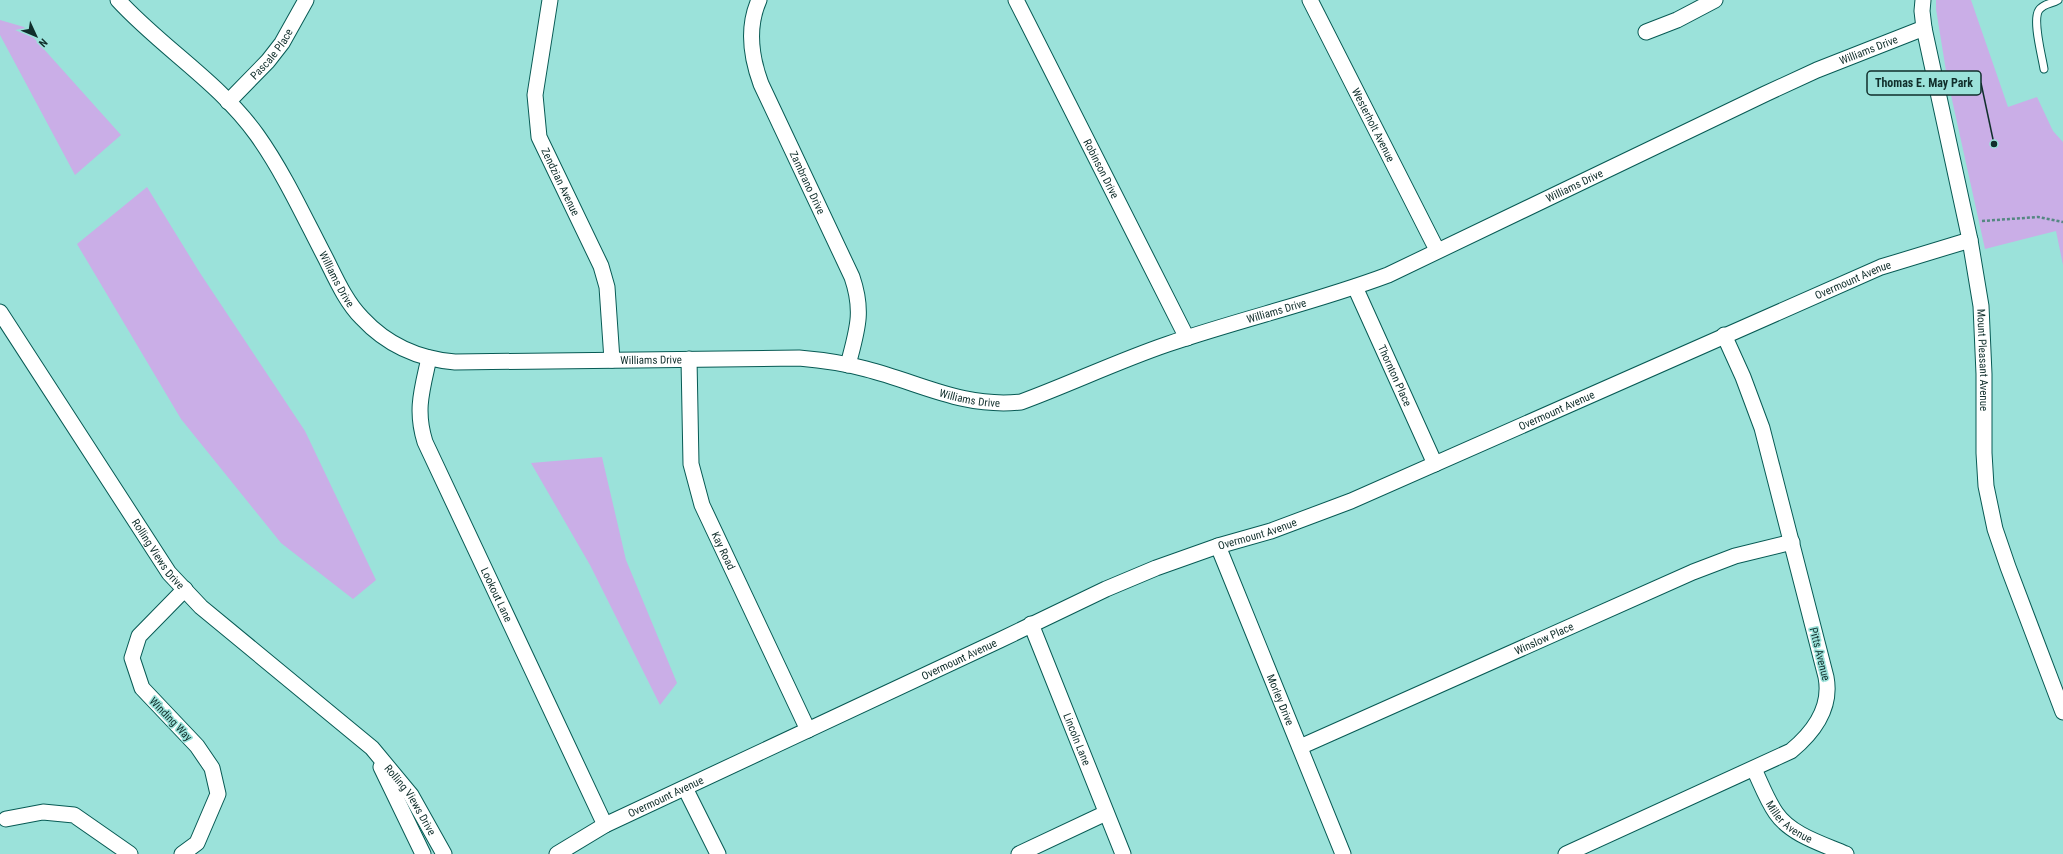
<svg xmlns="http://www.w3.org/2000/svg" width="2063" height="854" viewBox="0 0 2063 854" font-family="'Roboto Condensed',sans-serif">
<style>
.green{fill:#caaee7}
.lines{fill:none;stroke-linecap:round;stroke-linejoin:round}
.lane-casing{stroke:#075a54;stroke-width:9}
.street-casing{stroke:#075a54;stroke-width:17}
.path{stroke:#558782;stroke-width:2.5;stroke-dasharray:3 2;stroke-linecap:butt}
.lane{stroke:#fff;stroke-width:7}
.street{stroke:#fff;stroke-width:15}
.labels{text-anchor:middle;stroke-width:3;stroke-linejoin:round;paint-order:stroke}
.street-label{font-size:11px;fill:#102e2b;stroke:#9be2da}
.leader{fill:none;stroke:#102e2b;stroke-width:1.5}
.callout-dot{fill:#102e2b;stroke:#9be2da;stroke-width:1.5}
.callout{fill:#9be2da;stroke:#102e2b;stroke-width:1.5}
.callout-label{font-size:12px;text-anchor:middle;font-weight:bold;fill:#102e2b}
</style>
<rect width="100%" height="100%" fill="#9be2da"/>
<!-- green -->
<g class="green">
<path d="M 1936,0 L 1971,0 L 2008,107 L 2037,97 L 2053,131 L 2063,142 L 2063,265 L 2056,231 L 1985,249 L 1947,77 L 1936,9 Z"/>
<path d="M 0,20 L 24,27 L 121,135 L 75,175 L 0,35 Z"/>
<path d="M 147,187 L 200,273 L 305,431 L 376,580 L 353,599 L 281,543 L 181,419 L 77,244 Z"/>
<path d="M 602,457 L 626,560 L 677,683 L 660,705 L 590,565 L 531,463 Z"/>
</g>
<g class="lines">
<defs>
<path id="lane" d="M 2044,69 C 2042,56 2032,20 2039,10 C 2044,3 2052,4 2058,0"/>
<g id="street">
<path id="s1" d="M 118,0 C 162,48 219,82 257,135 C 284,173 304,217 326,259 C 336,279 346,302 362,318 C 387,345 419,359 455,362 L 799,358 C 822,360 844,363 866,369 C 921,383 962,408 1021,402 C 1070,384 1118,361 1168,344 C 1241,319 1316,302 1388,275 L 1765,94 L 1817,70 L 1924,28"/>
<path id="s2" d="M 550,0 L 535,95 L 539,137 L 601,266 L 607,287 L 612,360"/>
<path id="s3" d="M 759,0 C 747,27 751,57 761,84 L 852,277 C 864,312 857,330 848,365"/>
<path id="s4" d="M 1016,0 L 1187,338"/>
<path id="s5" d="M 1310,0 L 1437,250"/>
<path id="s6" d="M 1923,0 L 1922,11 L 1924,28 L 1970,240 L 1981,306 L 1984,374 L 1984,453 L 1986,486 L 1995,529 L 2008,567 L 2063,712"/>
<path d="M 1646,32 L 1677,20 L 1715,0"/>
<path id="s7" d="M 228,102 L 268,61 L 282,43 L 306,0"/>
<path id="s8" d="M 1355,287 L 1435,464"/>
<path id="s9" d="M 0,312 L 169,573 L 201,607 L 372,748 L 411,795 L 444,854"/>
<path id="s10" d="M 429,358 C 422,390 415,410 425,442 L 605,825"/>
<path id="s11" d="M 689,359 L 691,464 L 702,505 L 808,730"/>
<path id="s12" d="M 1218,546 L 1343,854"/>
<path id="s13" d="M 1031,624 L 1123,854"/>
<path id="s14" d="M 1300,747 L 1693,572 L 1735,556 L 1792,542"/>
<path d="M 381,767 L 423,854"/>
<path id="s15" d="M 1754,769 C 1761,784 1767,800 1776,813 C 1791,835 1823,844 1846,854"/>
<path d="M 685,788 L 718,854"/>
<path d="M 6,819 L 43,812 L 74,815 L 130,854"/>
<path d="M 182,854 L 197,843 L 218,794 L 212,768 L 197,746 L 142,688 L 132,658 L 139,636 L 185,589"/>
<path id="s16" d="M 557,854 L 605,825 L 1000,640 L 1106,589 L 1156,568 L 1218,546 L 1271,531 L 1351,501 L 1881,267 L 1970,240"/>
<path d="M 1019,854 L 1106,813"/>
<path d="M 1566,854 L 1791,751 C 1814,732 1832,708 1826,677 L 1762,428 L 1743,377 L 1724,335"/>
</g>
</defs>
<!-- lane casing -->
<use href="#lane" class="lane-casing"/>
<!-- street casing -->
<use href="#street" class="street-casing"/>
<!-- path -->
<path class="path" d="M 1982,221 L 2038,217 L 2063,222"/>
<!-- lane -->
<use href="#lane" class="lane"/>
<!-- street -->
<use href="#street" class="street"/>
</g>
<g class="labels">
<!-- street labels -->
<g class="street-label">
<text dy="4" stroke="none"><textPath href="#s1" startOffset="2002">Williams Drive</textPath></text>
<text dy="4" stroke="none"><textPath href="#s7" startOffset="65">Pascale Place</textPath></text>
<text dy="4" stroke="none"><textPath href="#s5" startOffset="140">Westerholt Avenue</textPath></text>
<text dy="4" stroke="none"><textPath href="#s4" startOffset="189">Robinson Drive</textPath></text>
<text dy="4" stroke="none"><textPath href="#s2" startOffset="188">Zendzian Avenue</textPath></text>
<text dy="4" stroke="none"><textPath href="#s3" startOffset="195">Zambrano Drive</textPath></text>
<text dy="4" stroke="none"><textPath href="#s1" startOffset="1678">Williams Drive</textPath></text>
<text dy="4" stroke="none"><textPath href="#s1" startOffset="359">Williams Drive</textPath></text>
<text dy="4" stroke="none"><textPath href="#s16" startOffset="1419">Overmount Avenue</textPath></text>
<text dy="4" stroke="none"><textPath href="#s1" startOffset="1354">Williams Drive</textPath></text>
<text dy="4" stroke="none"><textPath href="#s1" startOffset="707">Williams Drive</textPath></text>
<text dy="4" stroke="none"><textPath href="#s6" startOffset="366">Mount Pleasant Avenue</textPath></text>
<text dy="4" stroke="none"><textPath href="#s8" startOffset="97">Thornton Place</textPath></text>
<text dy="4" stroke="none"><textPath href="#s1" startOffset="1031">Williams Drive</textPath></text>
<text dy="4" stroke="none"><textPath href="#s16" startOffset="1095">Overmount Avenue</textPath></text>
<text dy="4" stroke="none"><textPath href="#s16" startOffset="771">Overmount Avenue</textPath></text>
<text dy="4" stroke="none"><textPath href="#s11" startOffset="198">Kay Road</textPath></text>
<text dy="4" stroke="none"><textPath href="#s9" startOffset="289">Rolling Views Drive</textPath></text>
<text dy="4" stroke="none"><textPath href="#s10" startOffset="254">Lookout Lane</textPath></text>
<text dy="4" stroke="none"><textPath href="#s14" startOffset="267">Winslow Place</textPath></text>
<text transform="translate(1820 654) rotate(76)" y="4">Pitts Avenue</text>
<text dy="4" stroke="none"><textPath href="#s16" startOffset="447">Overmount Avenue</textPath></text>
<text dy="4" stroke="none"><textPath href="#s12" startOffset="166">Morley Drive</textPath></text>
<text transform="translate(171 719) rotate(46)" y="4">Winding Way</text>
<text dy="4" stroke="none"><textPath href="#s13" startOffset="124">Lincoln Lane</textPath></text>
<text dy="4" stroke="none"><textPath href="#s16" startOffset="123">Overmount Avenue</textPath></text>
<text dy="4" stroke="none"><textPath href="#s9" startOffset="644">Rolling Views Drive</textPath></text>
<text dy="4" stroke="none"><textPath href="#s15" startOffset="65">Miller Avenue</textPath></text>
</g>
</g>
<!-- callouts -->
<path class="leader" d="M1994 144L1981 83"/>
<circle class="callout-dot" cx="1994" cy="144" r="4"/>
<rect class="callout" x="1867" y="71" width="114" height="24" rx="4"/>
<g class="callout-label">
<text x="1924" y="87">Thomas E. May Park</text>
</g>
<!-- north arrow -->
<g transform="translate(36 36) rotate(134)" stroke="#9be2da" stroke-width="3" paint-order="stroke">
<path d="M0-3L7 15L0 10L-7 15Z" fill="#102e2b"/>
<text y="-6" font-size="11" font-weight="bold" text-anchor="middle" fill="#102e2b">N</text>
</g>
</svg>
